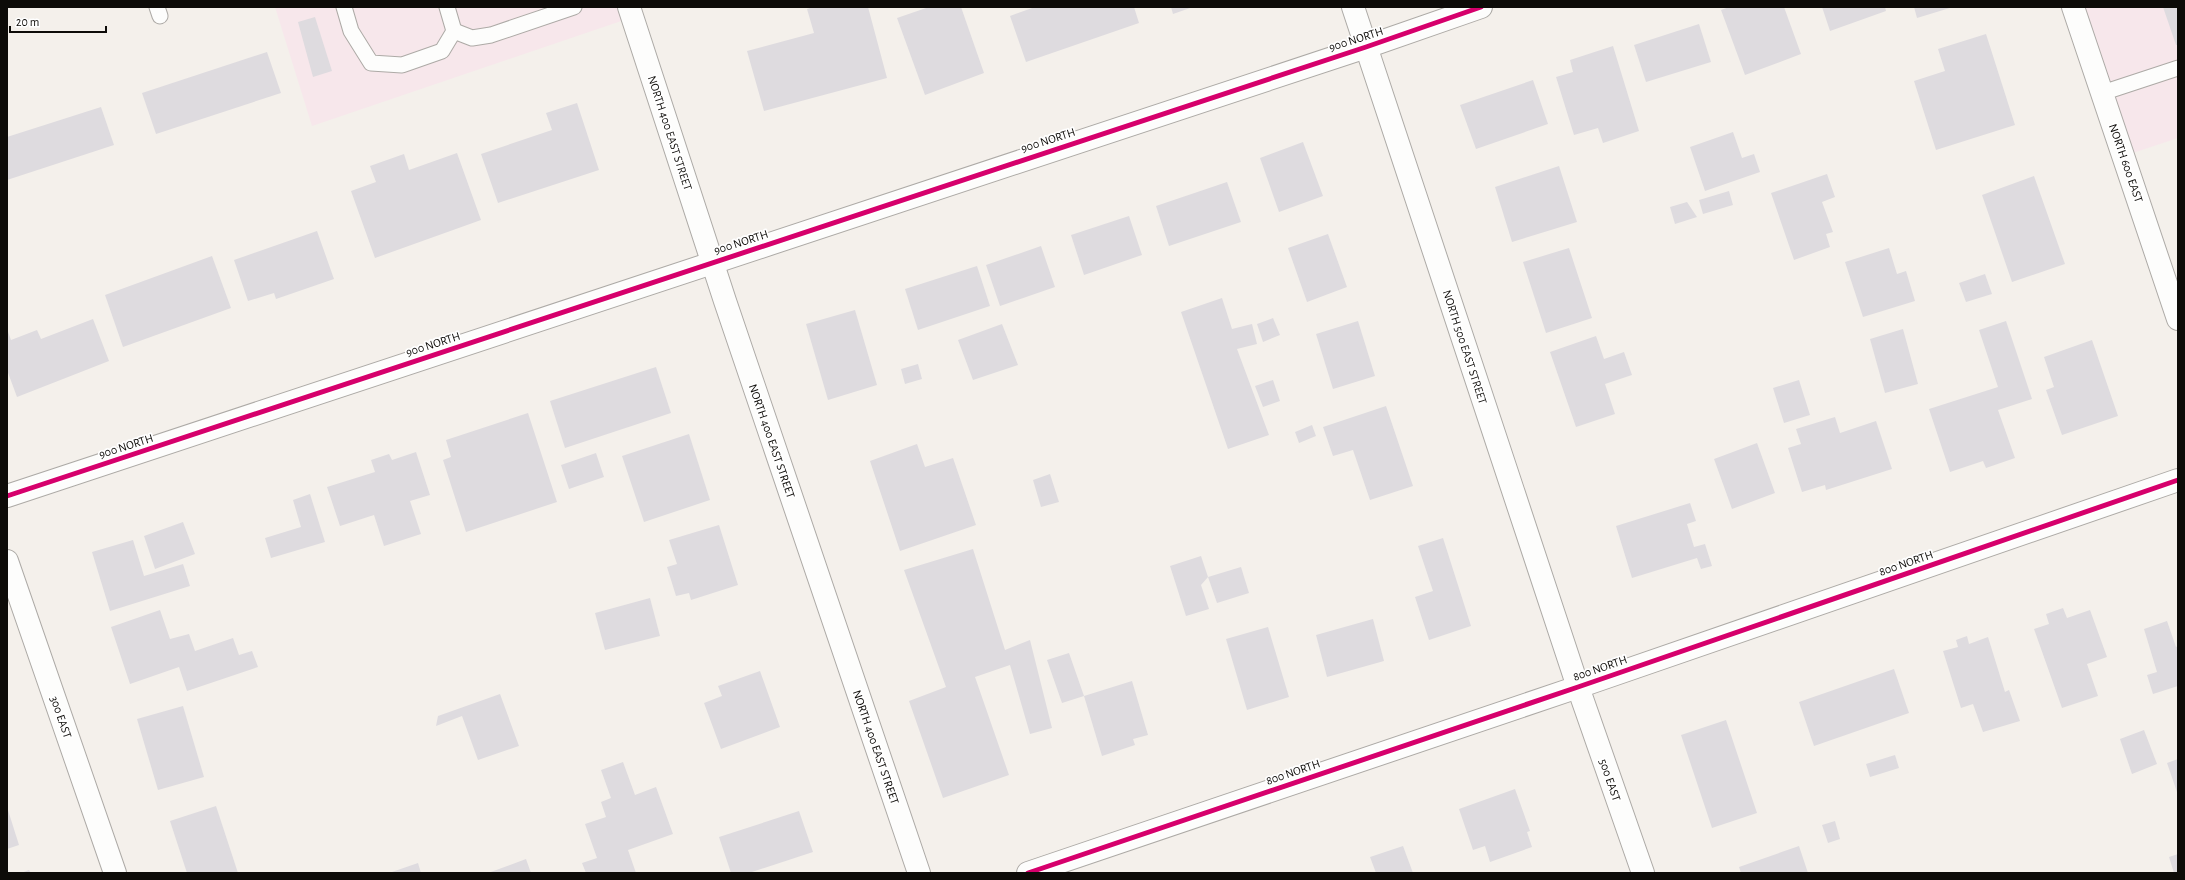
<svg xmlns="http://www.w3.org/2000/svg" width="2185" height="880" viewBox="0 0 2185 880" font-family="'Alegreya Sans',sans-serif">
<style>
.commercial{fill:#f7e7eb}
.building{fill:#dedbdf}
.lines{fill:none;stroke-linecap:round;stroke-linejoin:round}
.lane-casing{stroke:#adaaa6;stroke-width:17}
.street-casing{stroke:#adaaa6;stroke-width:24}
.secondary-casing{stroke:#adaaa6;stroke-width:24}
.lane{stroke:#fdfdfc;stroke-width:15}
.street{stroke:#fdfdfc;stroke-width:22}
.secondary{stroke:#fdfdfc;stroke-width:22}
.cycleway-casing{stroke:#fff;stroke-width:8}
.cycleway{stroke:#d6006c;stroke-width:5}
.labels{text-anchor:middle;stroke-width:3.5;stroke-linejoin:round;paint-order:stroke}
.street-label{font-size:12px;fill:#0d0b08;stroke:#fff}
</style>
<rect width="100%" height="100%" fill="#f4f0eb"/>
<!-- commercial -->
<g class="commercial">
<path d="M 275,7 L 629,7 L 633,17 L 312,126 Z"/>
<path d="M 2072,7 L 2178,7 L 2178,138 L 2124,156 Z"/>
</g>
<!-- building -->
<g class="building">
<path d="M 813,7 L 868,7 L 887,78 L 764,111 L 747,51 L 814,33 L 807,9 Z"/>
<path d="M 929,7 L 961,7 L 984,73 L 925,95 L 897,18 Z"/>
<path d="M 1035,7 L 1134,7 L 1139,23 L 1026,62 L 1010,16 Z"/>
<path d="M 1171,7 L 1193,7 L 1173,14 Z"/>
<path d="M 1729,7 L 1784,7 L 1801,54 L 1745,75 L 1721,10 Z"/>
<path d="M 1822,7 L 1885,7 L 1886,11 L 1830,31 Z"/>
<path d="M 1914,7 L 1953,7 L 1917,18 Z"/>
<path d="M 2163,7 L 2178,7 L 2178,45 L 2176,45 Z"/>
<path d="M 315,17 L 332,71 L 313,77 L 298,22 Z"/>
<path d="M 1699,24 L 1711,62 L 1646,82 L 1634,45 Z"/>
<path d="M 1986,34 L 2015,125 L 1936,150 L 1914,81 L 1945,71 L 1938,49 Z"/>
<path d="M 1613,46 L 1639,131 L 1603,143 L 1598,128 L 1574,135 L 1556,77 L 1573,72 L 1570,60 Z"/>
<path d="M 267,52 L 281,93 L 156,134 L 142,93 Z"/>
<path d="M 1533,80 L 1548,124 L 1476,149 L 1460,105 Z"/>
<path d="M 577,103 L 599,170 L 498,203 L 481,154 L 552,130 L 546,113 Z"/>
<path d="M 101,107 L 114,145 L 7,180 L 7,137 Z"/>
<path d="M 1733,132 L 1742,158 L 1754,154 L 1760,172 L 1705,191 L 1690,147 Z"/>
<path d="M 1303,142 L 1323,196 L 1279,212 L 1260,158 Z"/>
<path d="M 457,153 L 481,220 L 375,258 L 351,191 L 376,182 L 370,166 L 404,154 L 409,170 Z"/>
<path d="M 1559,166 L 1577,222 L 1512,242 L 1495,187 Z"/>
<path d="M 1827,174 L 1835,197 L 1822,202 L 1833,232 L 1826,234 L 1830,247 L 1794,260 L 1771,193 Z"/>
<path d="M 2034,176 L 2065,264 L 2012,282 L 1982,195 Z"/>
<path d="M 1227,182 L 1241,222 L 1169,246 L 1156,206 Z"/>
<path d="M 1729,191 L 1733,205 L 1703,214 L 1699,200 Z"/>
<path d="M 1687,202 L 1697,217 L 1675,224 L 1670,207 Z"/>
<path d="M 1129,216 L 1142,255 L 1084,275 L 1071,235 Z"/>
<path d="M 317,231 L 334,279 L 276,299 L 274,293 L 248,301 L 234,260 Z"/>
<path d="M 1328,234 L 1347,287 L 1307,302 L 1288,248 Z"/>
<path d="M 1041,246 L 1055,287 L 1000,306 L 986,265 Z"/>
<path d="M 1569,248 L 1592,318 L 1546,333 L 1523,262 Z"/>
<path d="M 1889,248 L 1897,274 L 1906,271 L 1915,301 L 1863,317 L 1845,262 Z"/>
<path d="M 212,256 L 231,308 L 123,347 L 105,295 Z"/>
<path d="M 977,266 L 990,306 L 918,330 L 905,289 Z"/>
<path d="M 1985,274 L 1992,294 L 1966,302 L 1959,283 Z"/>
<path d="M 1222,298 L 1232,329 L 1252,324 L 1257,344 L 1237,349 L 1269,435 L 1228,449 L 1181,312 Z"/>
<path d="M 855,310 L 877,385 L 828,400 L 806,324 Z"/>
<path d="M 1273,318 L 1280,335 L 1263,342 L 1257,324 Z"/>
<path d="M 93,319 L 109,361 L 17,397 L 7,370 L 7,329 L 11,340 L 37,330 L 41,339 Z"/>
<path d="M 1358,321 L 1375,376 L 1333,389 L 1316,334 Z"/>
<path d="M 2006,321 L 2032,399 L 1998,410 L 2015,458 L 1986,468 L 1983,461 L 1950,472 L 1929,409 L 1998,387 L 1979,330 Z"/>
<path d="M 1002,324 L 1018,365 L 973,380 L 958,340 Z"/>
<path d="M 1903,329 L 1918,384 L 1885,393 L 1870,339 Z"/>
<path d="M 1596,336 L 1604,359 L 1624,352 L 1632,375 L 1605,384 L 1615,414 L 1576,427 L 1550,352 Z"/>
<path d="M 2092,340 L 2118,416 L 2062,435 L 2046,390 L 2054,387 L 2044,357 Z"/>
<path d="M 918,364 L 922,379 L 905,384 L 901,369 Z"/>
<path d="M 656,367 L 671,413 L 565,448 L 550,401 Z"/>
<path d="M 1273,380 L 1280,401 L 1263,407 L 1255,386 Z"/>
<path d="M 1799,380 L 1810,415 L 1784,423 L 1773,388 Z"/>
<path d="M 1386,406 L 1413,486 L 1370,500 L 1353,450 L 1333,456 L 1323,427 Z"/>
<path d="M 528,413 L 557,502 L 466,532 L 443,460 L 451,457 L 446,440 Z"/>
<path d="M 1835,417 L 1840,433 L 1876,421 L 1892,469 L 1826,490 L 1825,485 L 1802,492 L 1788,448 L 1801,444 L 1796,429 Z"/>
<path d="M 1312,425 L 1316,436 L 1299,443 L 1295,432 Z"/>
<path d="M 689,434 L 710,500 L 644,522 L 622,456 Z"/>
<path d="M 1757,443 L 1775,493 L 1732,509 L 1714,459 Z"/>
<path d="M 917,444 L 925,467 L 953,458 L 976,525 L 900,551 L 870,461 Z"/>
<path d="M 416,452 L 430,495 L 410,501 L 421,534 L 384,546 L 374,515 L 340,526 L 327,487 L 375,472 L 371,460 L 389,454 L 392,460 Z"/>
<path d="M 596,453 L 604,477 L 569,489 L 561,465 Z"/>
<path d="M 1050,474 L 1059,502 L 1041,507 L 1033,480 Z"/>
<path d="M 310,494 L 325,542 L 271,558 L 265,538 L 301,527 L 293,500 Z"/>
<path d="M 1690,503 L 1696,521 L 1687,524 L 1694,547 L 1705,544 L 1712,566 L 1701,569 L 1697,558 L 1632,578 L 1616,526 Z"/>
<path d="M 183,522 L 195,554 L 155,569 L 144,536 Z"/>
<path d="M 719,525 L 738,585 L 691,600 L 689,593 L 676,596 L 667,567 L 677,564 L 669,540 Z"/>
<path d="M 1443,538 L 1471,626 L 1429,640 L 1415,597 L 1433,591 L 1418,546 Z"/>
<path d="M 133,540 L 144,576 L 183,564 L 190,586 L 110,611 L 92,552 Z"/>
<path d="M 973,549 L 1005,650 L 1030,640 L 1052,728 L 1030,734 L 1010,665 L 975,677 L 1009,775 L 943,798 L 909,701 L 946,687 L 904,570 Z"/>
<path d="M 1201,556 L 1208,577 L 1201,585 L 1209,609 L 1186,616 L 1170,566 Z"/>
<path d="M 1241,567 L 1249,593 L 1217,603 L 1208,577 Z"/>
<path d="M 650,598 L 660,636 L 605,650 L 595,613 Z"/>
<path d="M 2063,608 L 2067,618 L 2090,610 L 2107,657 L 2087,664 L 2098,696 L 2062,708 L 2034,629 L 2049,624 L 2046,614 Z"/>
<path d="M 160,610 L 170,639 L 189,634 L 195,651 L 233,638 L 239,655 L 252,651 L 258,667 L 187,691 L 179,667 L 130,684 L 111,627 Z"/>
<path d="M 1373,619 L 1384,661 L 1327,677 L 1316,635 Z"/>
<path d="M 2167,621 L 2176,647 L 2178,646 L 2178,686 L 2153,694 L 2147,675 L 2157,672 L 2144,629 Z"/>
<path d="M 1268,627 L 1289,697 L 1247,710 L 1226,639 Z"/>
<path d="M 1967,636 L 1969,644 L 1988,637 L 2005,692 L 2009,690 L 2020,721 L 1983,732 L 1973,704 L 1961,708 L 1943,651 L 1958,647 L 1956,640 Z"/>
<path d="M 1069,653 L 1084,696 L 1132,681 L 1148,735 L 1133,739 L 1135,745 L 1102,756 L 1084,696 L 1062,703 L 1047,660 Z"/>
<path d="M 1894,669 L 1909,713 L 1814,746 L 1799,702 Z"/>
<path d="M 760,671 L 780,727 L 721,749 L 704,703 L 722,696 L 718,686 Z"/>
<path d="M 500,694 L 519,746 L 478,760 L 462,716 L 436,726 L 438,716 Z"/>
<path d="M 183,706 L 204,777 L 158,790 L 137,719 Z"/>
<path d="M 1726,720 L 1757,813 L 1712,828 L 1681,735 Z"/>
<path d="M 2144,730 L 2157,764 L 2132,774 L 2120,739 Z"/>
<path d="M 1895,755 L 1899,768 L 1870,777 L 1866,764 Z"/>
<path d="M 2178,759 L 2178,795 L 2167,763 Z"/>
<path d="M 623,762 L 635,795 L 656,787 L 673,834 L 628,850 L 636,873 L 586,873 L 582,863 L 597,858 L 585,824 L 606,817 L 601,802 L 611,798 L 601,770 Z"/>
<path d="M 1515,789 L 1530,831 L 1527,832 L 1532,847 L 1490,862 L 1485,846 L 1473,850 L 1459,809 Z"/>
<path d="M 216,806 L 238,873 L 187,873 L 170,821 Z"/>
<path d="M 7,807 L 19,845 L 7,849 Z"/>
<path d="M 799,811 L 813,852 L 749,873 L 731,873 L 719,837 Z"/>
<path d="M 1835,821 L 1840,839 L 1828,843 L 1822,825 Z"/>
<path d="M 1403,846 L 1413,873 L 1376,873 L 1370,857 Z"/>
<path d="M 1799,846 L 1808,873 L 1741,873 L 1739,867 Z"/>
<path d="M 2178,854 L 2178,873 L 2174,873 L 2169,857 Z"/>
<path d="M 526,859 L 531,873 L 488,873 Z"/>
<path d="M 418,863 L 421,873 L 389,873 Z"/>
<path d="M 29,870 L 31,873 L 21,873 Z"/>
</g>
<g class="lines">
<defs>
<g id="lane">
<path d="M 157,7 L 160,16"/>
<path d="M 344,7 L 351,31 L 371,63 L 402,65 L 442,51 L 454,31 L 447,7"/>
<path d="M 454,31 L 472,38 L 491,35 L 574,7"/>
<path d="M 2102,93 L 2178,68"/>
</g>
<g id="street">
<path d="M 1353,7 L 1578,687 L 1643,873"/>
<path d="M 7,496 L 1366,47 L 1481,7"/>
<path d="M 7,561 L 115,873"/>
</g>
<g id="secondary">
<path d="M 629,7 L 725,301 L 919,873"/>
<path d="M 2073,7 L 2178,319"/>
<path d="M 1028,873 L 1578,687 L 2178,480"/>
</g>
</defs>
<!-- lane casing -->
<use href="#lane" class="lane-casing"/>
<!-- street casing -->
<use href="#street" class="street-casing"/>
<!-- secondary casing -->
<use href="#secondary" class="secondary-casing"/>
<!-- lane -->
<use href="#lane" class="lane"/>
<!-- street -->
<use href="#street" class="street"/>
<!-- secondary -->
<use href="#secondary" class="secondary"/>
<defs>
<g id="cycleway">
<path d="M 7,496 L 1366,47 L 1481,7"/>
<path d="M 1028,873 L 1578,687 L 2178,480"/>
</g>
</defs>
<!-- cycleway casing -->
<use href="#cycleway" class="cycleway-casing"/>
<!-- cycleway -->
<use href="#cycleway" class="cycleway"/>
</g>
<g class="labels">
<!-- street labels -->
<g class="street-label">
<text transform="translate(1356 39) rotate(-18)" y="4">900 NORTH</text>
<text transform="translate(670 133) rotate(72)" y="4">NORTH 400 EAST STREET</text>
<text transform="translate(1048 140) rotate(-18)" y="4">900 NORTH</text>
<text transform="translate(2126 163) rotate(71)" y="4">NORTH 600 EAST</text>
<text transform="translate(741 242) rotate(-18)" y="4">900 NORTH</text>
<text transform="translate(433 344) rotate(-18)" y="4">900 NORTH</text>
<text transform="translate(1465 347) rotate(72)" y="4">NORTH 500 EAST STREET</text>
<text transform="translate(772 441) rotate(71)" y="4">NORTH 400 EAST STREET</text>
<text transform="translate(126 446) rotate(-18)" y="4">900 NORTH</text>
<text transform="translate(1906 563) rotate(-19)" y="4">800 NORTH</text>
<text transform="translate(1600 668) rotate(-19)" y="4">800 NORTH</text>
<text transform="translate(61 717) rotate(71)" y="4">300 EAST</text>
<text transform="translate(876 747) rotate(71)" y="4">NORTH 400 EAST STREET</text>
<text transform="translate(1293 772) rotate(-19)" y="4">800 NORTH</text>
<text transform="translate(1610 780) rotate(71)" y="4">500 EAST</text>
</g>
</g>
<!-- border -->
<rect width="2185" height="880" fill="none" stroke="#0d0b08" stroke-width="16"/>
<!-- scale -->
<path d="M10 26v6h96v-6" fill="none" stroke="#0d0b08" stroke-width="2"/>
<text x="16" y="26" font-size="12" fill="#0d0b08" stroke="#ffffff" stroke-width="3" paint-order="stroke">20 m</text>
</svg>
